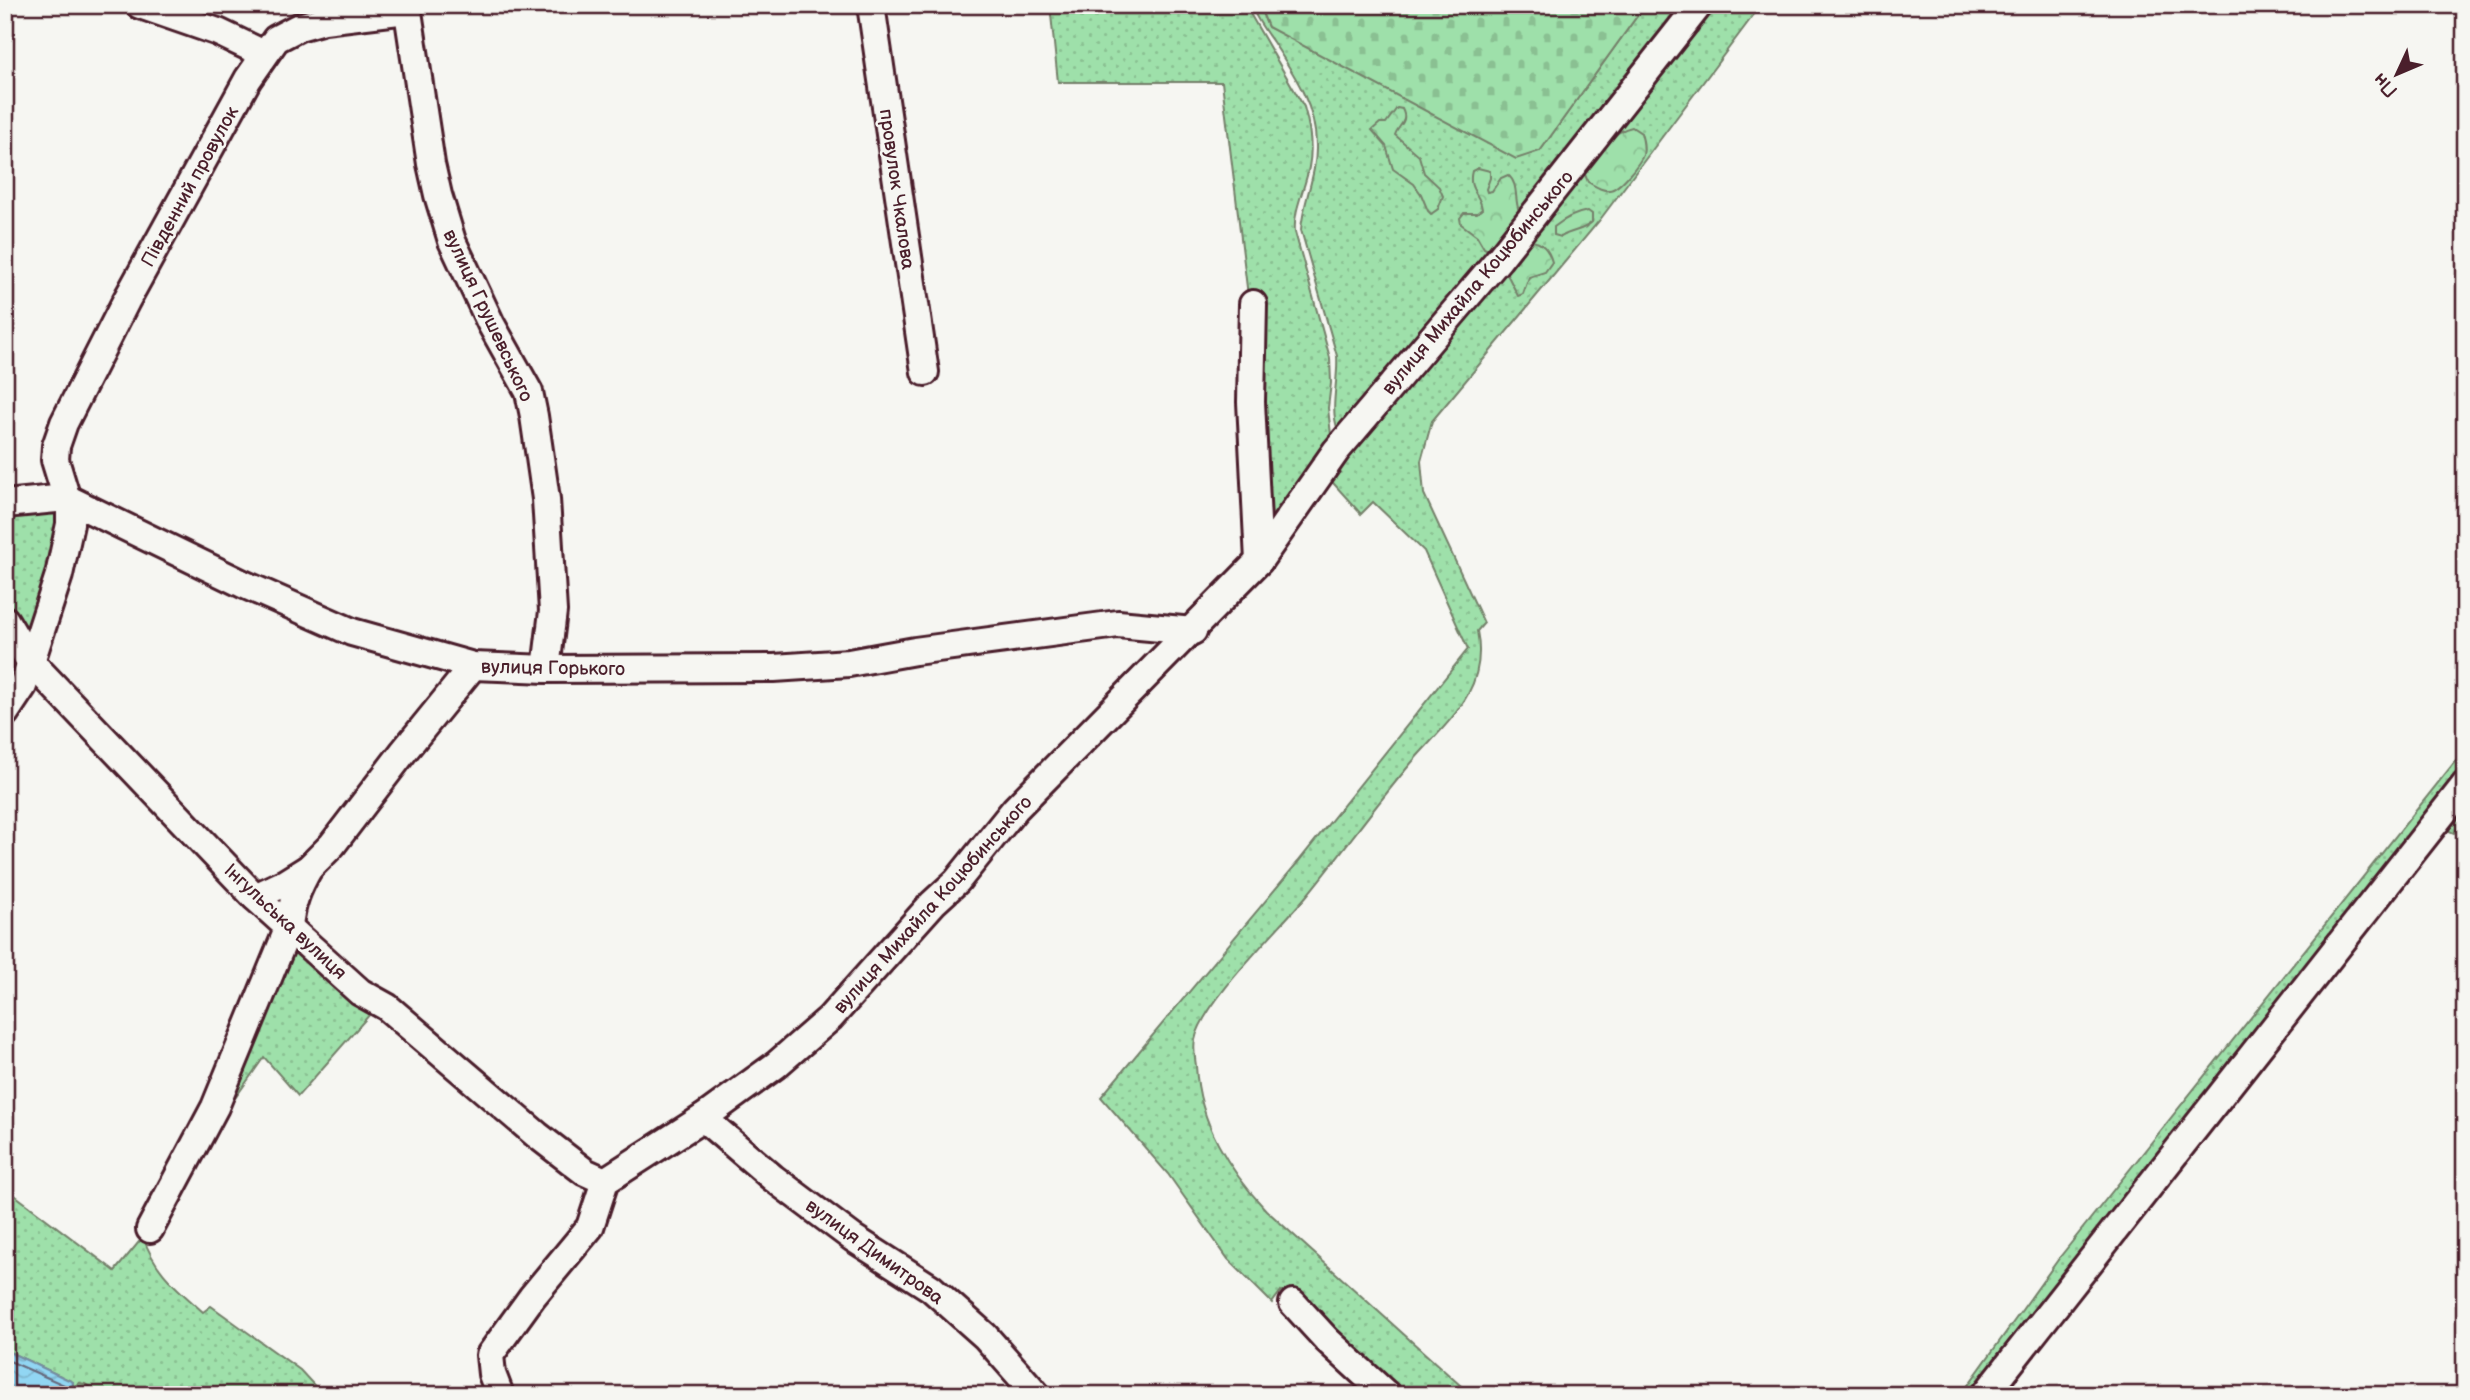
<svg xmlns="http://www.w3.org/2000/svg" width="2470" height="1400" viewBox="0 0 2470 1400" font-family="'Balsamiq Sans',sans-serif">
<style>
.grass{fill:url(#grass-dots);stroke:#74806a;stroke-width:2}
.forest{fill:url(#forest-crowns);stroke:#74806a;stroke-width:2}
.wetland{fill:url(#wetland-marsh);stroke:#74806a;stroke-width:2}
.cemetery{fill:url(#cemetery-stones);stroke:#74806a;stroke-width:2}
.water{fill:url(#water-waves);stroke:#758da3;stroke-width:2}
.lines{fill:none;stroke-linecap:round;stroke-linejoin:round}
.shore{stroke:#66687b;stroke-width:2}
.minor-casing{stroke:#4a1f2b;stroke-width:32}
.minor{stroke:#f6f6f2;stroke-width:26}
.labels{text-anchor:middle;stroke-width:5;stroke-linejoin:round;paint-order:stroke}
.street-label{font-size:19px;fill:#4a1f2b;stroke:#f6f6f2}
</style>
<defs>
<pattern id="grass-dots" width="8" height="8" patternUnits="userSpaceOnUse" patternTransform="scale(1.75)"><rect width="8" height="8" fill="#9ee0aa"/><path d="M2 2h.1M6 6h.1" fill="none" stroke="#8ac092" stroke-width="1.8" stroke-linecap="round"/></pattern>
<pattern id="forest-crowns" width="20" height="18" patternUnits="userSpaceOnUse" patternTransform="scale(1.75)"><rect width="20" height="18" fill="#9ee0aa"/><path d="M2 6a3 3 0 1 1 6 0M12 15a3 3 0 1 1 6 0" fill="none" stroke="#8ac092"/></pattern>
<pattern id="wetland-marsh" width="20" height="14" patternUnits="userSpaceOnUse" patternTransform="scale(1.75)"><rect width="20" height="14" fill="#9ee0aa"/><path d="M1 5h8M5 5V1M11 12h8M15 12V8" fill="none" stroke="#8ac092"/></pattern>
<pattern id="cemetery-stones" width="16" height="16" patternUnits="userSpaceOnUse" patternTransform="scale(1.75)"><rect width="16" height="16" fill="#9ee0aa"/><path d="M2 7V4a2 2 0 0 1 4 0v3zM10 15v-3a2 2 0 0 1 4 0v3z" fill="#8ac092"/></pattern>
<pattern id="water-waves" width="16" height="10" patternUnits="userSpaceOnUse" patternTransform="scale(1.75)"><rect width="16" height="10" fill="#91d6f3"/><path d="M0 5q4-4 8 0t8 0" fill="none" stroke="#7fb7d0"/></pattern>
</defs>
<rect width="100%" height="100%" fill="#f6f6f2"/>
<filter id="ink" filterUnits="userSpaceOnUse"><feTurbulence type="fractalNoise" baseFrequency=".0143" numOctaves="2"/><feDisplacementMap in="SourceGraphic" scale="14" xChannelSelector="R" yChannelSelector="G"/><feConvolveMatrix kernelMatrix="1 2 1 2 8 2 1 2 1" color-interpolation-filters="sRGB"/></filter>
<g filter="url(#ink)">
<!-- grass -->
<g class="grass">
<path d="M 1050,5 L 1245,5 L 1304,107 C 1310,127 1313,147 1309,167 C 1305,189 1293,210 1295,232 L 1330,358 L 1331,383 L 1328,408 L 1332,444 L 1267,541 L 1249,304 L 1222,82 L 1058,82 Z"/>
<path d="M 1251,5 L 1259,5 L 1268,27 L 1540,151 L 1645,5 L 1690,5 L 1574,154 L 1338,430 C 1329,408 1339,380 1337,356 L 1301,230 C 1303,201 1317,175 1316,145 C 1316,106 1294,74 1273,42 C 1265,31 1256,19 1251,5 Z"/>
<path d="M 1707,5 L 1761,5 L 1599,221 L 1432,421 L 1421,461 L 1424,494 L 1484,623 L 1477,631 C 1489,690 1448,721 1413,761 C 1376,804 1343,851 1308,894 C 1281,927 1202,1003 1195,1040 C 1193,1048 1195,1058 1196,1066 C 1199,1123 1229,1170 1266,1210 L 1471,1395 L 1394,1395 L 1303,1309 L 1281,1291 L 1272,1303 L 1228,1259 L 1168,1174 L 1101,1097 L 1298,862 L 1468,649 L 1424,551 L 1373,502 L 1361,514 L 1325,474 Z"/>
<path d="M 5,507 L 63,511 L 29,641 L 5,614 Z"/>
<path d="M 2465,749 L 2465,776 L 1978,1395 L 1961,1395 L 2060,1257 Z"/>
<path d="M 2465,794 L 2465,819 L 2454,833 L 2445,829 Z"/>
<path d="M 288,936 L 378,1005 L 298,1096 L 264,1057 L 188,1165 Z"/>
<path d="M 5,1185 L 12,1193 L 115,1271 L 143,1237 C 156,1273 176,1287 203,1312 L 211,1306 L 300,1370 L 323,1395 L 113,1395 L 99,1393 L 79,1383 L 73,1388 L 73,1382 L 5,1350 Z"/>
</g>
<!-- forest -->
<g class="forest">
<path d="M 1397,108 L 1402,109 C 1409,122 1398,125 1395,135 L 1419,156 L 1424,173 L 1439,187 L 1443,196 L 1438,209 L 1431,214 L 1428,211 L 1421,194 L 1414,184 L 1393,169 L 1386,146 L 1372,130 L 1380,123 L 1386,123 Z"/>
<path d="M 1632,127 L 1641,133 C 1643,140 1645,147 1643,155 C 1640,163 1619,190 1609,190 C 1602,191 1595,186 1588,182 L 1584,172 C 1597,155 1609,132 1632,127 Z"/>
<path d="M 1478,168 L 1490,171 L 1490,178 L 1486,189 L 1487,192 L 1492,191 L 1501,178 L 1508,175 C 1519,184 1514,199 1519,211 L 1493,247 L 1488,250 L 1484,248 L 1477,236 L 1461,224 L 1460,218 L 1464,213 L 1477,213 L 1482,209 C 1480,193 1467,190 1472,171 Z"/>
<path d="M 1588,211 L 1592,214 L 1592,222 C 1582,232 1573,229 1561,237 L 1554,235 L 1554,227 C 1564,219 1576,213 1588,211 Z"/>
<path d="M 1531,241 C 1543,242 1549,251 1552,262 L 1545,272 L 1529,277 L 1523,294 L 1518,296 L 1507,274 L 1507,268 Z"/>
</g>
<!-- wetland -->
<path class="wetland" d="M 79,1383 L 85,1384 L 99,1393 L 113,1395 L 71,1395 L 73,1388 Z"/>
<!-- cemetery -->
<path class="cemetery" d="M 1259,5 L 1645,5 L 1540,151 L 1516,159 L 1268,27 Z"/>
<!-- water -->
<path class="water" d="M 5,1350 L 73,1382 L 71,1395 L 5,1395 Z"/>
<g class="lines">
<!-- shore -->
<path class="shore" d="M 5,1359 L 64,1385 L 65,1395"/>
<defs>
<g id="minor">
<path d="M 140,5 L 218,32 L 264,54"/>
<path d="M 407,5 L 431,164 L 438,195 L 452,241 L 491,324 L 529,392 L 534,416 L 546,499 L 553,611 L 546,669"/>
<path d="M 871,5 L 925,372"/>
<path d="M 1253,304 L 1251,402 L 1259,561"/>
<path d="M 5,504 L 66,498 L 243,584 L 352,632 L 473,666 L 546,669 L 774,668 L 849,663 L 915,651 L 1118,624 L 1193,631"/>
<path d="M 5,620 L 29,660 L 255,897 L 360,992 L 387,1007 L 537,1135 L 585,1172 L 605,1181"/>
<path d="M 5,713 L 23,686 L 59,575 L 70,524 L 70,509 L 55,460 L 56,446 L 64,423 L 126,301 L 248,79 L 276,39 L 299,27 L 324,20 L 407,10"/>
<path d="M 255,897 L 285,883 L 309,868 L 332,845 L 404,751 L 473,666"/>
<path d="M 703,1118 L 773,1178 L 853,1238 L 931,1288 L 985,1336 L 1037,1395"/>
<path d="M 150,1229 L 215,1107 L 289,927 C 291,904 298,887 309,868"/>
<path d="M 1293,1303 L 1327,1340 L 1387,1395"/>
<path d="M 500,1395 L 492,1374 L 490,1355 L 532,1297 L 590,1227 L 605,1181 L 703,1118 L 776,1065 L 830,1018 L 933,903 L 957,881 L 1015,809 L 1259,561 L 1336,451 L 1499,259 L 1699,5"/>
<path d="M 1985,1395 L 2465,785"/>
</g>
</defs>
<!-- minor casing -->
<use href="#minor" class="minor-casing"/>
<!-- minor -->
<use href="#minor" class="minor"/>
</g>
</g>
<g class="labels">
<!-- street labels -->
<g class="street-label">
<text transform="translate(189 186) rotate(-61)" y="7">Південний провулок</text>
<text transform="translate(898 189) rotate(82)" y="7">провулок Чкалова</text>
<text transform="translate(1477 282) rotate(-50)" y="7">вулиця Михайла Коцюбинського</text>
<text transform="translate(489 315) rotate(65)" y="7">вулиця Грушевського</text>
<text transform="translate(553 667) rotate(1)" y="7">вулиця Горького</text>
<text transform="translate(932 904) rotate(-48)" y="7">вулиця Михайла Коцюбинського</text>
<text transform="translate(286 921) rotate(43)" y="7">Інгульська вулиця</text>
<text transform="translate(875 1251) rotate(36)" y="7">вулиця Димитрова</text>
</g>
</g>
<!-- margin -->
<rect width="2470" height="1400" fill="none" stroke="#f6f6f2" stroke-width="28"/>
<rect x="14" y="14" width="2442" height="1372" fill="none" stroke="#4a1f2b" stroke-width="2.5" filter="url(#ink)"/>
<!-- north arrow -->
<g transform="translate(2397 74) rotate(226)" stroke="#f6f6f2" stroke-width="5" paint-order="stroke">
<path d="M0-5L12 26L0 18L-12 26Z" fill="#4a1f2b"/>
<text y="-10" font-size="19" font-weight="bold" text-anchor="middle" fill="#4a1f2b">Пн</text>
</g>
</svg>
